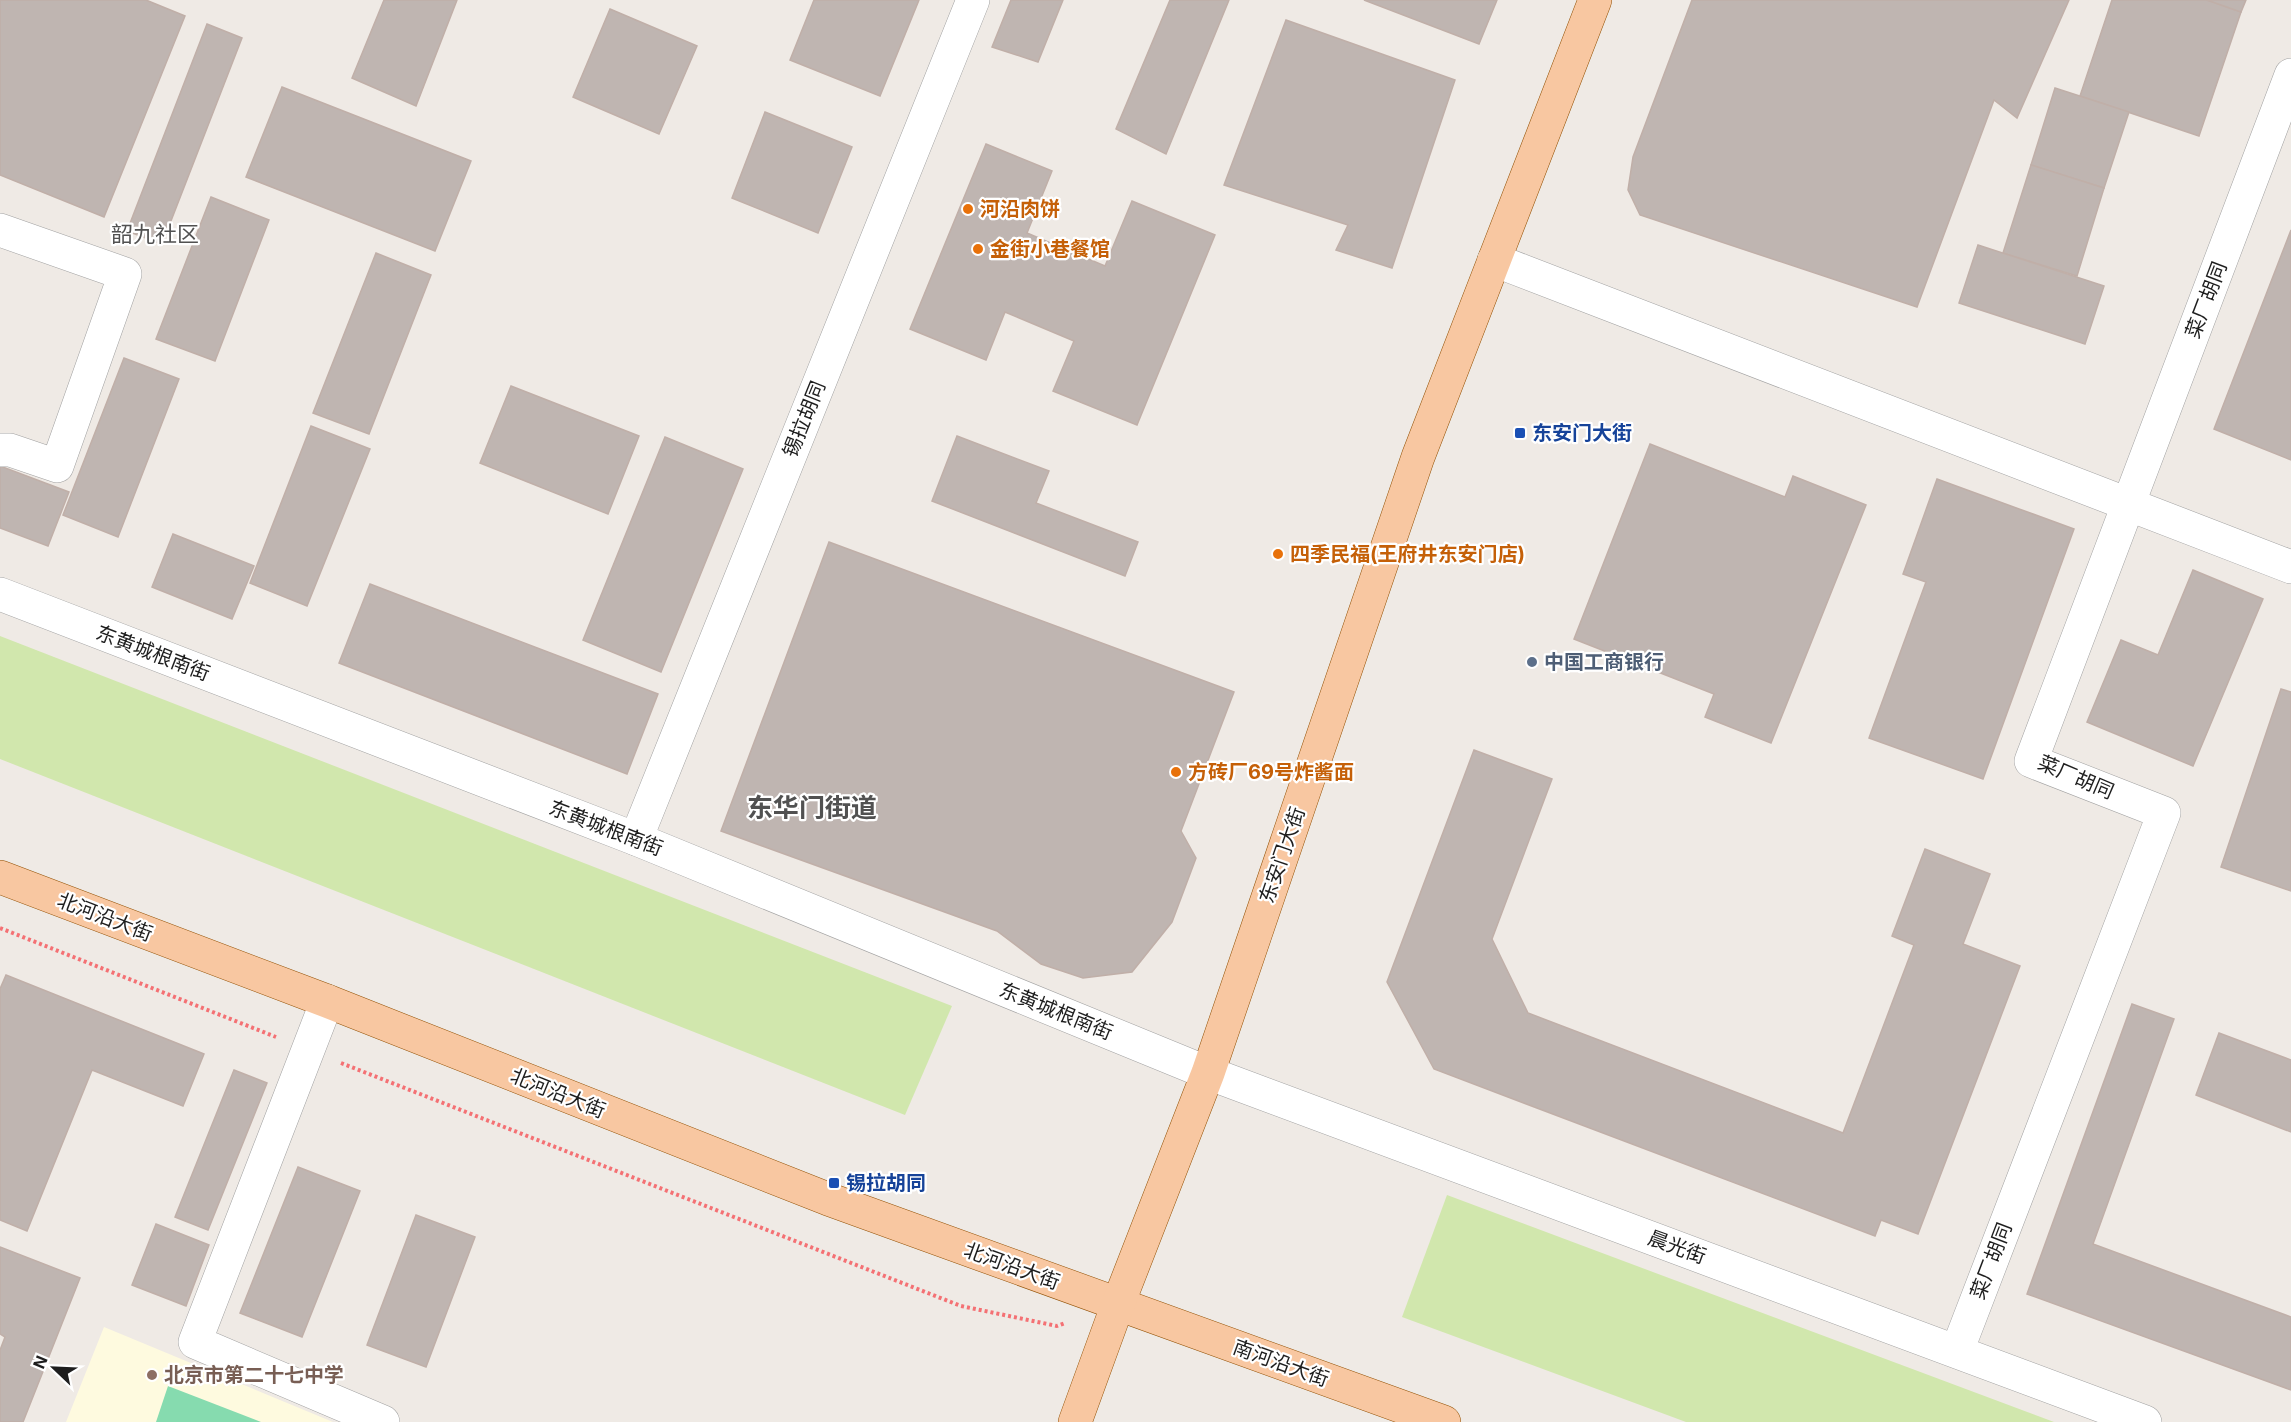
<svg xmlns="http://www.w3.org/2000/svg" width="2291" height="1422" viewBox="0 0 2291 1422" font-family="Inter,'Noto Sans SC',sans-serif">
<style>
.education{fill:#fefadf}
.grass{fill:#d1e7ad}
.pitch{fill:#86dbaf}
.building{fill:#bfb5b1;stroke:#c0afa8;stroke-width:1.5}
.lines{fill:none;stroke-linecap:round;stroke-linejoin:round}
.minor-casing{stroke:#a2a2a2;stroke-width:34}
.major-casing{stroke:#935206;stroke-width:34}
.path{stroke:#f47174;stroke-width:4;stroke-dasharray:3 3;stroke-linecap:butt}
.minor{stroke:#fff;stroke-width:33}
.major{stroke:#f8c7a1;stroke-width:33}
.food-dot{fill:#e8710a;stroke:#fff;stroke-width:2}
.transit-dot{fill:#1a4fb4;stroke:#fff;stroke-width:2}
.service-dot{fill:#5c6f8a;stroke:#fff;stroke-width:2}
.education-dot{fill:#8d6e63;stroke:#fff;stroke-width:2}
.labels{text-anchor:middle;stroke-width:4.5;stroke-linejoin:round;paint-order:stroke}
.food-label{font-size:20px;font-weight:bold;fill:#c56008;stroke:#fff;text-anchor:start}
.street-label{font-size:20px;fill:#1e1e1e;stroke:#fff}
.transit-label{font-size:20px;font-weight:bold;fill:#164399;stroke:#fff;text-anchor:start}
.service-label{font-size:20px;font-weight:bold;fill:#4e5e75;stroke:#fff;text-anchor:start}
.education-label{font-size:20px;font-weight:bold;fill:#785e54;stroke:#fff;text-anchor:start}
.quarter-label{font-size:22px;fill:#515151;stroke:#fff}
.district-label{font-size:26px;font-weight:bold;fill:#515151;stroke:#fff}
</style>
<rect width="100%" height="100%" fill="#efeae5"/>
<!-- education -->
<path class="education" d="M 104,1327 L 333,1422 L 66,1422 Z"/>
<!-- grass -->
<g class="grass">
<path d="M 0,636 L 952,1006 L 905,1115 L 0,759 Z"/>
<path d="M 1447,1195 L 2054,1422 L 1686,1422 L 1402,1317 Z"/>
</g>
<!-- pitch -->
<path class="pitch" d="M 168,1386 L 261,1422 L 156,1422 Z"/>
<!-- building -->
<g class="building">
<path d="M 0,0 L 146,0 L 185,16 L 104,217 L 0,175 Z"/>
<path d="M 384,0 L 457,0 L 416,106 L 352,78 Z"/>
<path d="M 814,0 L 919,0 L 880,96 L 790,60 Z"/>
<path d="M 1011,0 L 1063,0 L 1038,62 L 992,47 Z"/>
<path d="M 1170,0 L 1229,0 L 1166,154 L 1116,129 Z"/>
<path d="M 1364,0 L 1497,0 L 1479,44 Z"/>
<path d="M 1692,0 L 2069,0 L 2017,118 L 1994,100 L 1917,307 L 1640,215 L 1628,190 L 1633,157 Z"/>
<path d="M 2112,0 L 2207,0 L 2241,12 L 2199,136 L 2080,96 Z"/>
<path d="M 2207,0 L 2246,0 L 2241,12 Z"/>
<path d="M 610,9 L 697,46 L 659,134 L 573,97 Z"/>
<path d="M 1286,20 L 1455,80 L 1392,268 L 1336,250 L 1348,225 L 1224,185 Z"/>
<path d="M 207,24 L 242,38 L 162,244 L 127,231 Z"/>
<path d="M 282,87 L 471,161 L 435,251 L 246,177 Z"/>
<path d="M 2055,88 L 2129,112 L 2104,188 L 2031,165 Z"/>
<path d="M 765,112 L 852,147 L 818,233 L 732,198 Z"/>
<path d="M 986,144 L 1052,171 L 1027,233 L 1105,266 L 1132,201 L 1215,235 L 1137,425 L 1053,391 L 1074,341 L 1005,312 L 986,360 L 910,329 Z"/>
<path d="M 2031,165 L 2104,188 L 2077,276 L 2003,253 Z"/>
<path d="M 211,197 L 269,220 L 215,361 L 156,339 Z"/>
<path d="M 2291,230 L 2291,460 L 2214,429 Z"/>
<path d="M 1978,245 L 2104,286 L 2085,344 L 1959,303 Z"/>
<path d="M 376,253 L 431,275 L 369,434 L 313,413 Z"/>
<path d="M 124,358 L 179,379 L 118,537 L 63,515 Z"/>
<path d="M 511,386 L 639,436 L 608,514 L 480,463 Z"/>
<path d="M 311,426 L 370,449 L 307,606 L 250,583 Z"/>
<path d="M 957,436 L 1049,471 L 1036,503 L 1138,542 L 1125,576 L 932,501 Z"/>
<path d="M 665,437 L 743,469 L 661,672 L 583,640 Z"/>
<path d="M 1650,444 L 1785,497 L 1793,476 L 1866,505 L 1771,743 L 1705,717 L 1714,694 L 1574,639 Z"/>
<path d="M 0,466 L 69,492 L 48,546 L 0,528 Z"/>
<path d="M 1937,479 L 2074,529 L 1983,779 L 1869,738 L 1926,582 L 1903,574 Z"/>
<path d="M 173,534 L 254,566 L 232,619 L 152,587 Z"/>
<path d="M 829,542 L 1234,692 L 1181,831 L 1196,858 L 1172,922 L 1132,972 L 1083,978 L 1041,964 L 997,931 L 721,831 Z"/>
<path d="M 2193,570 L 2263,599 L 2193,766 L 2087,722 L 2121,640 L 2158,655 Z"/>
<path d="M 370,584 L 658,694 L 627,774 L 339,663 Z"/>
<path d="M 2281,689 L 2291,692 L 2291,891 L 2221,867 Z"/>
<path d="M 1474,750 L 1552,779 L 1492,939 L 1528,1013 L 1843,1133 L 1914,945 L 1892,936 L 1925,849 L 1990,874 L 1963,944 L 2020,966 L 1918,1234 L 1881,1220 L 1875,1236 L 1434,1069 L 1387,982 Z"/>
<path d="M 6,975 L 204,1054 L 183,1106 L 92,1070 L 27,1231 L 0,1220 L 0,989 Z"/>
<path d="M 2132,1004 L 2174,1019 L 2093,1244 L 2291,1317 L 2291,1390 L 2027,1294 Z"/>
<path d="M 2219,1033 L 2291,1060 L 2291,1132 L 2196,1095 Z"/>
<path d="M 234,1070 L 267,1083 L 208,1230 L 175,1217 Z"/>
<path d="M 298,1167 L 360,1191 L 302,1337 L 240,1313 Z"/>
<path d="M 416,1215 L 475,1237 L 426,1367 L 367,1345 Z"/>
<path d="M 156,1224 L 209,1245 L 186,1306 L 132,1285 Z"/>
<path d="M 0,1247 L 80,1278 L 23,1422 L 0,1422 L 0,1350 L 5,1337 L 0,1334 Z"/>
</g>
<g class="lines">
<defs>
<g id="minor">
<path d="M 0,230 L 125,274 L 57,466 L 10,450 L 0,450"/>
<path d="M 1494,260 L 2291,567"/>
<path d="M 0,594 L 636,839 L 1208,1073 L 2145,1422"/>
<path d="M 636,839 L 973,0"/>
<path d="M 327,1001 L 195,1342 L 383,1422"/>
<path d="M 1957,1351 L 2164,813 L 2031,761 L 2291,75"/>
</g>
<g id="major">
<path d="M 0,877 L 327,1001 L 828,1199 L 1444,1422"/>
<path d="M 1075,1422 L 1118,1304 L 1208,1073 L 1418,457 L 1595,0"/>
</g>
</defs>
<!-- minor casing -->
<use href="#minor" class="minor-casing"/>
<!-- major casing -->
<use href="#major" class="major-casing"/>
<!-- path -->
<g class="path">
<path d="M 0,928 L 276,1037"/>
<path d="M 341,1063 L 961,1306 L 1057,1326 L 1065,1323"/>
</g>
<!-- minor -->
<use href="#minor" class="minor"/>
<!-- major -->
<use href="#major" class="major"/>
</g>
<!-- markers -->
<g class="food-dot">
<circle cx="968" cy="209" r="6"/>
<circle cx="978" cy="249" r="6"/>
<circle cx="1278" cy="554" r="6"/>
<circle cx="1176" cy="772" r="6"/>
</g>
<g class="transit-dot">
<rect x="1514" y="427" width="12" height="12" rx="3"/>
<rect x="828" y="1177" width="12" height="12" rx="3"/>
</g>
<circle class="service-dot" cx="1532" cy="662" r="6"/>
<circle class="education-dot" cx="152" cy="1375" r="6"/>
<g class="labels">
<!-- food labels -->
<g class="food-label">
<text x="980" y="216">河沿肉饼</text>
<text x="990" y="256">金街小巷餐馆</text>
<text x="1290" y="561">四季民福(王府井东安门店)</text>
<text x="1188" y="779">方砖厂69号炸酱面</text>
</g>
<!-- street labels -->
<g class="street-label">
<text transform="translate(2206 300) rotate(-69)" y="7">菜厂胡同</text>
<text transform="translate(804 419) rotate(-68)" y="7">锡拉胡同</text>
<text transform="translate(153 653) rotate(21)" y="7">东黄城根南街</text>
<text transform="translate(2076 777) rotate(23)" y="7">菜厂胡同</text>
<text transform="translate(606 828) rotate(21)" y="7">东黄城根南街</text>
<text transform="translate(1282 855) rotate(-71)" y="7">东安门大街</text>
<text transform="translate(105 917) rotate(21)" y="7">北河沿大街</text>
<text transform="translate(1056 1011) rotate(22)" y="7">东黄城根南街</text>
<text transform="translate(558 1093) rotate(22)" y="7">北河沿大街</text>
<text transform="translate(1677 1247) rotate(20)" y="7">晨光街</text>
<text transform="translate(1991 1261) rotate(-69)" y="7">菜厂胡同</text>
<text transform="translate(1012 1266) rotate(20)" y="7">北河沿大街</text>
<text transform="translate(1281 1363) rotate(20)" y="7">南河沿大街</text>
</g>
<!-- transit labels -->
<g class="transit-label">
<text x="1532" y="440">东安门大街</text>
<text x="846" y="1190">锡拉胡同</text>
</g>
<!-- service labels -->
<g class="service-label">
<text x="1544" y="669">中国工商银行</text>
</g>
<!-- education labels -->
<g class="education-label">
<text x="164" y="1382">北京市第二十七中学</text>
</g>
<!-- quarter labels -->
<g class="quarter-label">
<text x="155" y="242">韶九社区</text>
</g>
<!-- district labels -->
<g class="district-label">
<text x="812" y="817">东华门街道</text>
</g>
</g>
<!-- north arrow -->
<g transform="translate(54 1368) rotate(293)" stroke="#ffffff" stroke-width="4.5" paint-order="stroke">
<path d="M0-4.5L10 22L0 15L-10 22Z" fill="#1e1e1e"/>
<text y="-9" font-size="16" font-weight="bold" text-anchor="middle" fill="#1e1e1e">N</text>
</g>
</svg>
